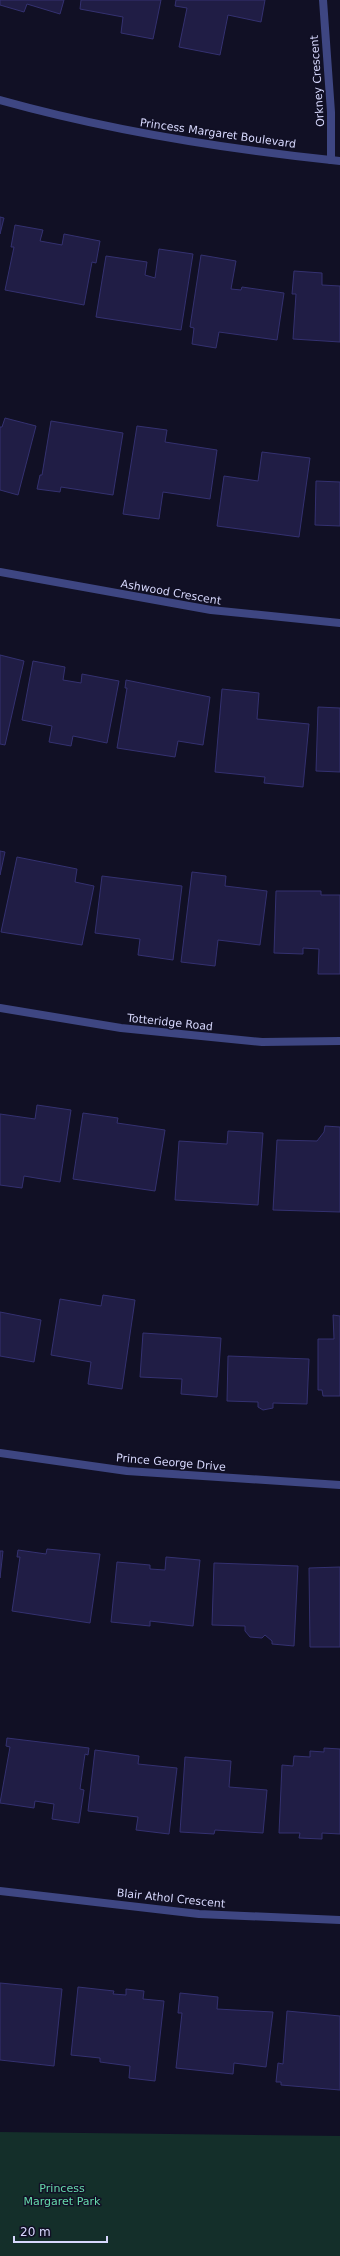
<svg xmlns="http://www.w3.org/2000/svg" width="340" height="2256" viewBox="0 0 340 2256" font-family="'DejaVu Sans',sans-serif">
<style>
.green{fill:#142f2a}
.building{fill:#201d45;stroke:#343170}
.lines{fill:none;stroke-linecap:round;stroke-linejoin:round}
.minor{stroke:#3e4682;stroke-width:8}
.tertiary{stroke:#3e4682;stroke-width:8}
.labels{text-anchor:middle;stroke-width:3;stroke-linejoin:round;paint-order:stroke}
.street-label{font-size:11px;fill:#d7d8fd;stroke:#111025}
.park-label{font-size:11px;fill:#66d9ab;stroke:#111025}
</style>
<rect width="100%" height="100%" fill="#111025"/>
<!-- green -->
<path class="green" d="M 0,2132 L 340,2136 L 340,2256 L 0,2256 Z"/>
<!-- building -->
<g class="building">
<path d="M 0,0 L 64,0 L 60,14 L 27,4 L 24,12 L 0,5 Z"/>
<path d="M 81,0 L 161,0 L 153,39 L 121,33 L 123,17 L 80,9 Z"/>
<path d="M 176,0 L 265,0 L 261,22 L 228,15 L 220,55 L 179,47 L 187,8 L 175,6 Z"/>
<path d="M 0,217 L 4,218 L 0,234 Z"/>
<path d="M 15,225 L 43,230 L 40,241 L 62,245 L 64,234 L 100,241 L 96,263 L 92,262 L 84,305 L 5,290 L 14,247 L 11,247 Z"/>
<path d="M 159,249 L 193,254 L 181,330 L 96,317 L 106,256 L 147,262 L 145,275 L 155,278 Z"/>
<path d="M 201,255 L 236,261 L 231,289 L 241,290 L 242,287 L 284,293 L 277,340 L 219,332 L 216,348 L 192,344 L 194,328 L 190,327 Z"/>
<path d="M 294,271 L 322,273 L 322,285 L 340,286 L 340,342 L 293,339 L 296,294 L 292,294 Z"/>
<path d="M 5,418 L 36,426 L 18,495 L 0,490 L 0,427 L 2,427 Z"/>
<path d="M 51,421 L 123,433 L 113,495 L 61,487 L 60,492 L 37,489 L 40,475 L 42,475 Z"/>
<path d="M 137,426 L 167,430 L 165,442 L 217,450 L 210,499 L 163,492 L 159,519 L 123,514 Z"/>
<path d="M 262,452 L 310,458 L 299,537 L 217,526 L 224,476 L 258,481 Z"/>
<path d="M 316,481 L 340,482 L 340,526 L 315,525 Z"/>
<path d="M 0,655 L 24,661 L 5,745 L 0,744 Z"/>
<path d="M 33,661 L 65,667 L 63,680 L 81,683 L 82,674 L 119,681 L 107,743 L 73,736 L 71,746 L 49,742 L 52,726 L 22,720 Z"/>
<path d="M 126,680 L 210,697 L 203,745 L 178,741 L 175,757 L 117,748 L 127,688 L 125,688 Z"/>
<path d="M 222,689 L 259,693 L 257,719 L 309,724 L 303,787 L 264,783 L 265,777 L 215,772 Z"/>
<path d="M 318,707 L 340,708 L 340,772 L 316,771 Z"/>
<path d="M 0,851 L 5,852 L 0,875 Z"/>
<path d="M 17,857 L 77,869 L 75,882 L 94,886 L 82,945 L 1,932 Z"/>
<path d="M 192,872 L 226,876 L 225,886 L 267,891 L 260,945 L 218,940 L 215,966 L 181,962 Z"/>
<path d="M 102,876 L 182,886 L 173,960 L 138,955 L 140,939 L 95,933 Z"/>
<path d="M 276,891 L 321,891 L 321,895 L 340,895 L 340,974 L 318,974 L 319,949 L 303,948 L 303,954 L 274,953 Z"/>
<path d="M 37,1105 L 71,1110 L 60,1182 L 24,1176 L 22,1188 L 0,1185 L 0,1114 L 35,1119 Z"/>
<path d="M 83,1113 L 118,1118 L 117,1123 L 165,1130 L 155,1191 L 73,1179 Z"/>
<path d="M 325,1126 L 340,1127 L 340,1212 L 273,1210 L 277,1140 L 317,1141 L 324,1132 Z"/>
<path d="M 228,1131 L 263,1133 L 258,1205 L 175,1200 L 179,1141 L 227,1144 Z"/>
<path d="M 103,1295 L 135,1300 L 122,1389 L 88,1384 L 91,1362 L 51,1355 L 60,1299 L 101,1306 Z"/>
<path d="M 0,1312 L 41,1320 L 34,1362 L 0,1356 Z"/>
<path d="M 333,1315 L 340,1316 L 340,1396 L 323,1396 L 322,1390 L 318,1390 L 318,1339 L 334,1339 Z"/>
<path d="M 143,1333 L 221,1338 L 217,1397 L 181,1394 L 182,1379 L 140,1377 Z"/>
<path d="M 228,1356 L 309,1359 L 307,1404 L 273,1403 L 273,1408 L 263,1410 L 258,1407 L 258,1402 L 227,1401 Z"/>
<path d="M 47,1549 L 100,1554 L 90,1623 L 12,1611 L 20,1557 L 17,1557 L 18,1550 L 46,1554 Z"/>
<path d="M 0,1551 L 3,1551 L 0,1578 Z"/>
<path d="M 166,1557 L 200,1560 L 193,1626 L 150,1621 L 150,1626 L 111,1622 L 117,1562 L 150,1565 L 150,1569 L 165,1570 Z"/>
<path d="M 214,1563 L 298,1566 L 294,1646 L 272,1644 L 272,1641 L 265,1635 L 262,1638 L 250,1637 L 245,1631 L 245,1626 L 212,1625 Z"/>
<path d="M 340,1567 L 340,1647 L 310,1647 L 309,1568 Z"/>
<path d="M 7,1738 L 89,1748 L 88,1755 L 85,1754 L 80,1789 L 84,1790 L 79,1823 L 52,1819 L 54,1804 L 35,1801 L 34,1808 L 0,1803 L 10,1747 L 6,1746 Z"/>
<path d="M 324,1748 L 340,1749 L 340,1834 L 322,1833 L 322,1839 L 299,1838 L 300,1833 L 279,1833 L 282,1765 L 293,1766 L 294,1756 L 310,1757 L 310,1751 L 324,1752 Z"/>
<path d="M 95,1750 L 139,1756 L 138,1764 L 177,1768 L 169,1834 L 136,1830 L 138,1817 L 88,1811 Z"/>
<path d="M 185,1757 L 231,1761 L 229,1787 L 267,1790 L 263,1833 L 215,1830 L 214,1834 L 180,1832 Z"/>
<path d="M 0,1983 L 62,1989 L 54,2066 L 0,2060 Z"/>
<path d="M 78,1987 L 114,1991 L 113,1994 L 126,1995 L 126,1989 L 144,1991 L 143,1999 L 164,2001 L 155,2081 L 129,2078 L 130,2066 L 100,2062 L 100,2058 L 71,2055 Z"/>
<path d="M 180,1993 L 218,1997 L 217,2009 L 273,2012 L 266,2067 L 234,2063 L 233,2074 L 176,2068 L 182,2013 L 178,2013 Z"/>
<path d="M 287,2011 L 340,2016 L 340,2090 L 281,2085 L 281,2082 L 276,2082 L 278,2063 L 283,2064 Z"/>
</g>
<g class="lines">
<!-- minor -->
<g class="minor">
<path d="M 323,0 L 331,112 L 331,160"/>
<path d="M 0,572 L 211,610 L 340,623"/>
<path d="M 0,1008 L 121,1028 L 262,1042 L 340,1041"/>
<path d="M 0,1453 L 127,1471 L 340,1485"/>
<path d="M 0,1891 L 199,1914 L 340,1920"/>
</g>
<!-- tertiary -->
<path class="tertiary" d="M 0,100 C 111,131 225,149 340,161"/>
</g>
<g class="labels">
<!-- street labels -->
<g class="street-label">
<text transform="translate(317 81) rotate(-94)" y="4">Orkney Crescent</text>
<text transform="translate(218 133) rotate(8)" y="4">Princess Margaret Boulevard</text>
<text transform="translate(171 592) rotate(10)" y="4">Ashwood Crescent</text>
<text transform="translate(170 1022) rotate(6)" y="4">Totteridge Road</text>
<text transform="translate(171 1462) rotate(5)" y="4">Prince George Drive</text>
<text transform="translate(171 1898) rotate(6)" y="4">Blair Athol Crescent</text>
</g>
<!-- park labels -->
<g class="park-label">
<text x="62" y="2192">Princess<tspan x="62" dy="13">Margaret Park</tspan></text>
</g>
</g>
<!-- scale -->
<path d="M14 2236v6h93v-6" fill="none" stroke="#d7d8fd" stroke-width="2"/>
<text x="20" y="2236" font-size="12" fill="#d7d8fd" stroke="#111025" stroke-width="3" paint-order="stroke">20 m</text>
</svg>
